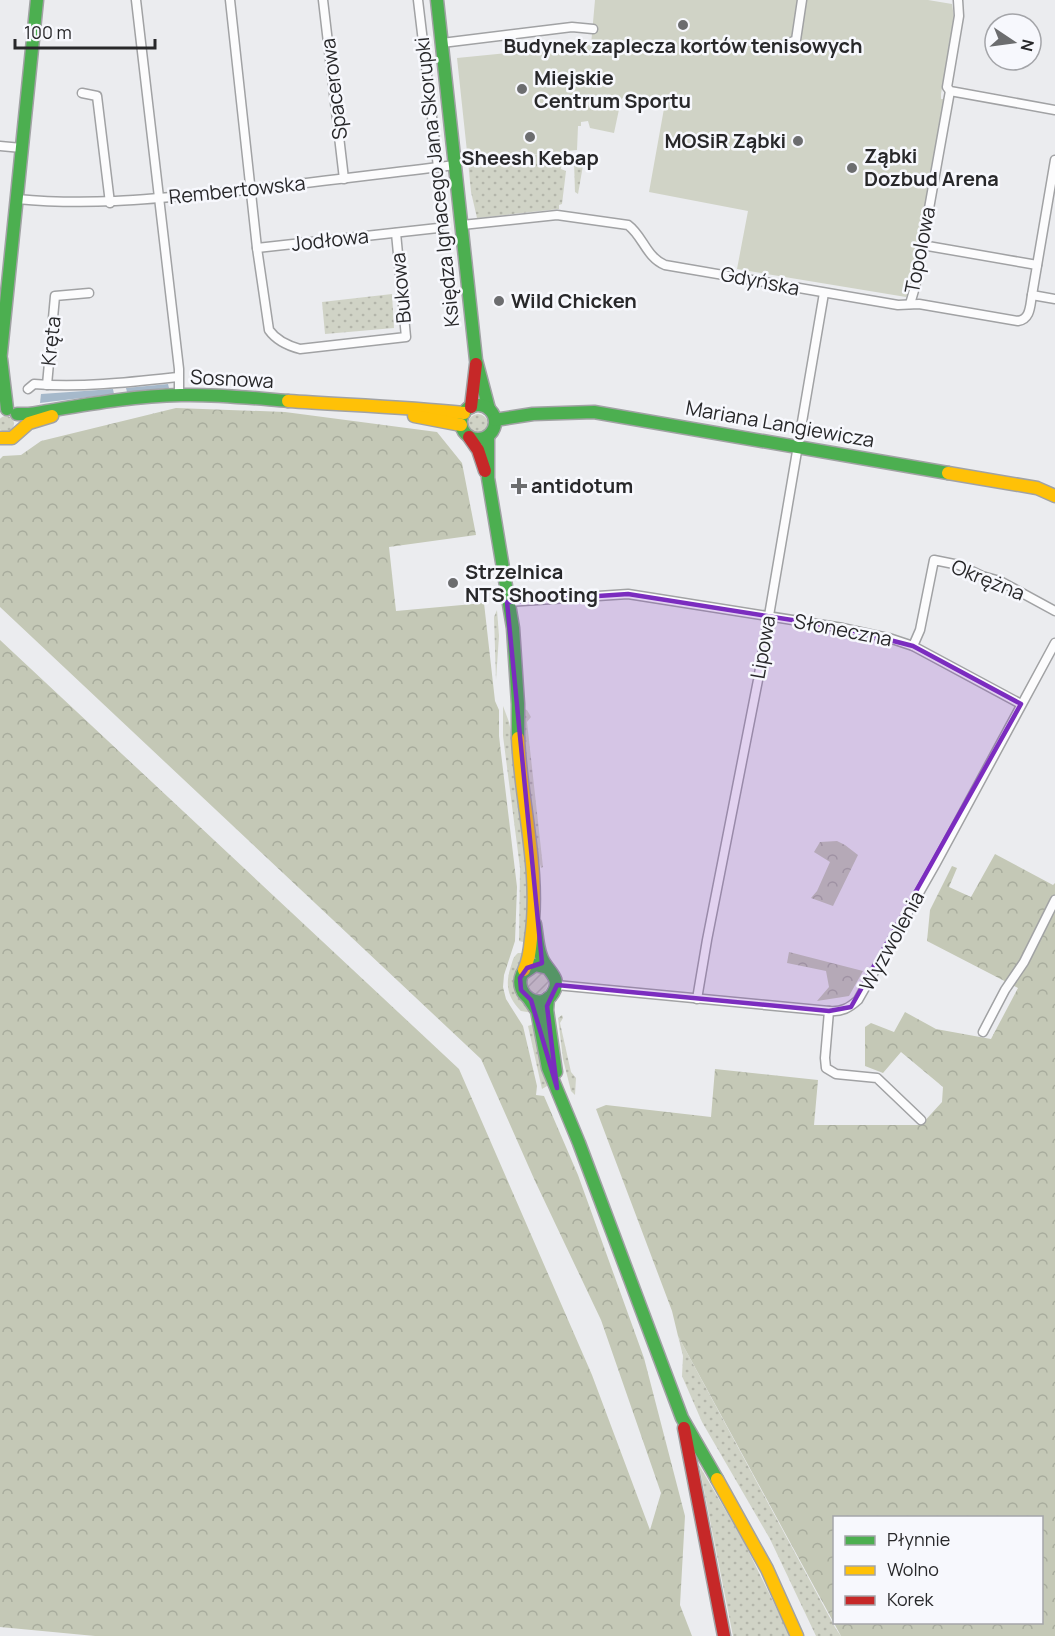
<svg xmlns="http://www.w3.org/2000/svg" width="1055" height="1636" viewBox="0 0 1055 1636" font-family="Manrope,sans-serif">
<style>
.grass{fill:url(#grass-dots)}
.forest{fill:url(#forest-crowns);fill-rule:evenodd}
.garden{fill:url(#garden-furrows)}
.pitch{fill:#d0d3c6}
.water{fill:#a6b9cb}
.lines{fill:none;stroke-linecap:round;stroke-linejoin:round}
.street-casing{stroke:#a1a2a4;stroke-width:11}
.fast-casing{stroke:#a1a2a4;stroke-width:15}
.slow-casing{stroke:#a1a2a4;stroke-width:15}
.jam-casing{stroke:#a1a2a4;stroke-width:15}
.street{stroke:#fcfcfd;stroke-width:8}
.fast{stroke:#4caf50;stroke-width:12}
.slow{stroke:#ffc107;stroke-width:12}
.jam{stroke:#c62828;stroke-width:12}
.marked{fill:#7b2cbf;fill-opacity:0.2;stroke:#7b2cbf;stroke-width:4.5;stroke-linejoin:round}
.poi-dot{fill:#6c6d6f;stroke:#f7f8fd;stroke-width:2}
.labels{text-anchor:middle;stroke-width:5;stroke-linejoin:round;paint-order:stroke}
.poi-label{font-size:20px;font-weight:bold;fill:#28282a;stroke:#f7f8fd;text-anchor:start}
.street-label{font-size:20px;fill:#28282a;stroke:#f7f8fd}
</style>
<defs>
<pattern id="grass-dots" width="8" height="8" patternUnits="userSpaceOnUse" patternTransform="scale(1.5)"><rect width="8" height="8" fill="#d0d3c6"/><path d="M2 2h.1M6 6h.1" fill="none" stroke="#b3b5aa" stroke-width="1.8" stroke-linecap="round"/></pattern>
<pattern id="forest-crowns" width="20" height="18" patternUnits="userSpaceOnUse" patternTransform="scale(1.5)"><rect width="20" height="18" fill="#c4c8b6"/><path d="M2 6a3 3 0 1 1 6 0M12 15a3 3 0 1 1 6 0" fill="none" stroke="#a8ac9d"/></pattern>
<pattern id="garden-furrows" width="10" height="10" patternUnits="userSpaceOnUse" patternTransform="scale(1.5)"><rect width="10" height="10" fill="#d0d3c6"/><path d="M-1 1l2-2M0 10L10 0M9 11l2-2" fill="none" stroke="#b3b5aa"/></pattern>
</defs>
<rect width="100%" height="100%" fill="#ebecef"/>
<!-- grass -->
<g class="grass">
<path d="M 562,152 L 561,169 L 566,171 L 562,204 L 559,205 L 559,209 L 477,218 L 471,192 L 468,161 Z"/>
<path d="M 579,153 L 585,154 L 578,194 L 575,192 L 574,161 Z"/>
<path d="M 392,294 L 394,328 L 325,334 L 322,302 Z"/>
<circle cx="478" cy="424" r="10"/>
<circle cx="6" cy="424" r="8"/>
<path d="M 497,610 L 499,636 L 496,680 L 494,617 Z"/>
<path d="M 503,706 L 509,722 L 515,752 L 529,886 L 527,943 L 519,941 L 520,868 L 503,736 Z"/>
<path d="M 524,709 L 527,710 L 531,717 L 527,722 L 543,867 L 541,868 L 537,852 L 524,740 Z"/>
<path d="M 518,953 L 526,953 L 519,969 L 533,1013 L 521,1011 C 507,997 505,984 511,966 C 513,960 513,957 518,953 Z"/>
<path d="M 562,1015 L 563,1018 L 560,1023 L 571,1072 L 576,1078 L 575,1095 L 571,1091 L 563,1059 L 558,1018 Z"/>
<path d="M 536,1023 L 549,1081 L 547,1086 L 542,1089 L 528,1026 Z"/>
<path d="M 678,1336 L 836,1629 L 841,1636 L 816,1636 L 770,1539 L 702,1422 L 682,1376 L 683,1356 Z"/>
<path d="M 699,1465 L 743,1540 L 790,1636 L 733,1636 Z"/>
</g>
<!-- forest -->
<g class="forest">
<path d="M 176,408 L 285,412 L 437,432 L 462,463 L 476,535 L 389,547 L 396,611 L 484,603 L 495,701 L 499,710 L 499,736 L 517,887 L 515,941 L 504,975 L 503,987 L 506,999 L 523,1026 L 537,1086 L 536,1095 L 544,1096 L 578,1175 L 644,1358 L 685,1516 L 680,1605 L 692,1636 L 95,1636 L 0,1627 L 0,640 L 459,1069 L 592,1375 L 650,1530 L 661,1493 L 601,1320 L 535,1181 L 481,1059 L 0,607 L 0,459 L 3,456 L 21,455 L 41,441 Z"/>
<path d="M 837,841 L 845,845 L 858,855 L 833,906 L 811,898 L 817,891 L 830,862 L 814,852 L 820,842 Z"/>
<path d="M 995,854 L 1053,885 L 1055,883 L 1055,1636 L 841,1636 L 678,1336 L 672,1311 L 596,1109 L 606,1105 L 711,1117 L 715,1069 L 818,1080 L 814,1125 L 921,1125 L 942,1102 L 943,1087 L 901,1052 L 883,1073 L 865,1066 L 865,1027 L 871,1023 L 894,1032 L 905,1012 L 936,1029 L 991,1039 L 1018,988 L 927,941 L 930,910 L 952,866 L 957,868 L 949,887 L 971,897 ZM 834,1518 L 1042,1518 L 1042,1622 L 834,1622 Z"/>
<path d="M 789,952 L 863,971 L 849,996 L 817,1001 L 829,987 L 826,971 L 787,963 Z"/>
</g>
<!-- garden -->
<circle class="garden" cx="537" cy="983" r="11"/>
<!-- pitch -->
<path class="pitch" d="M 595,0 L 928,0 L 952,4 L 954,17 L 941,94 L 941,99 L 944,99 L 913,287 L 906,297 L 737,269 L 748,211 L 649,192 L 665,103 L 624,96 L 621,100 L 614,133 L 590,128 L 588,121 L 581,122 L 581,126 L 578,126 L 577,150 L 468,161 L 457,58 L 591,45 Z"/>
<!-- water -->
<g class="water">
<path d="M 168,384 L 169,388 L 127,392 L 126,388 Z"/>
<path d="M 113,389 L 114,394 L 40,403 L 41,394 Z"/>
</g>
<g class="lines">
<defs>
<g id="street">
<path d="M 136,0 L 179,369 L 179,395"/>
<path d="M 230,0 L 257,248 L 269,330 C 276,340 289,346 300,349 L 406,337 L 396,233"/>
<path d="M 323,0 L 344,179"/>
<path d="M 418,0 L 438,167"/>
<path d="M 958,0 L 959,16 L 947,87 L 950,91 L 1055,110"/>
<path d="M 442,43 L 572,27 L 593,29"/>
<path d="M 784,45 L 796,40 L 802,0"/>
<path d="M 82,93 L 97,96 L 110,203"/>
<path d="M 0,146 L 22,148"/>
<path d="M 17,199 C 90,206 153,199 226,192 C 303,184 379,174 456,165"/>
<path d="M 462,225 L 557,215 L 628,225 C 643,236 646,257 665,265 L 898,305 L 919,304 L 1018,321 C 1031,319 1030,305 1032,295 L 1055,299"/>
<path d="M 922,245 L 1037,265"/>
<path d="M 257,248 L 438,228"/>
<path d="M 1032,295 L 1055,160"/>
<path d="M 910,304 L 915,287 L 950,91"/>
<path d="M 47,385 L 55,296 L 89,293"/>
<path d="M 28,389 L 34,384 C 80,388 132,382 178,377"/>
<path d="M 507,602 L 628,594 L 843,628 L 889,638 L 913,646 L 1021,704"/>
<path d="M 913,646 L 920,630 L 934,560 L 959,565 L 982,576 L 1000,581 L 1055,611"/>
<path d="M 556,985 L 829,1011 C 842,1012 849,1008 858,1000 L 936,863 L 1055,643"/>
<path d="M 697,999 L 707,940 L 758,680 L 824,293"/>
<path d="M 829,1011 L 825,1058 L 826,1068 L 836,1074 L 877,1078 L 921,1120"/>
<path d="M 983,1032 L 1005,990 L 1024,962 L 1055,900"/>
</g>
<g id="fast">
<path d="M 437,0 L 476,360 L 489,409"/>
<path d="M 1,359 L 7,409"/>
<path d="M 0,362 L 37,0"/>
<circle cx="478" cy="422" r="17"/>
<path d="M 17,414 L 29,414 C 79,406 130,396 181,395 C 217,394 252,398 288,401"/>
<path d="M 495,420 L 533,414 L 594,412 L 948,473"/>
<path d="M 488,437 L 488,478 L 513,628 L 518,704 L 518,738"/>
<path d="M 535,924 C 537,935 537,946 541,956 C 545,970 563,977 553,993 C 542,1012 513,996 522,974 L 535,965 L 548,968"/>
<path d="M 548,998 L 547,1010 L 556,1072"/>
<path d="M 529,999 L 537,1011 L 548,1068 L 579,1143 L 682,1418 L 717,1479"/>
</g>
<g id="slow">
<path d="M 288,401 C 347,405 405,407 464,413"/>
<path d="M 414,416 L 461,425"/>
<path d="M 0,438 L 12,438 L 29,423 L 52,416"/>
<path d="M 948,473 L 1037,488 L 1055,496"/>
<path d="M 518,738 C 521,805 541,871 531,939 C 530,950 529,960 524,970"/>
<path d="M 717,1479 L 767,1569 L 797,1636"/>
</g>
<g id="jam">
<path d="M 471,407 L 476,364"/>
<path d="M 469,437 L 478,450 L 485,471"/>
<path d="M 684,1428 L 724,1636"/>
</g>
</defs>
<!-- street casing -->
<use href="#street" class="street-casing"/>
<!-- fast casing -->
<use href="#fast" class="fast-casing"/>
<!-- slow casing -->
<use href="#slow" class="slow-casing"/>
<!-- jam casing -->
<use href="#jam" class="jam-casing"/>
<!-- street -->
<use href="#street" class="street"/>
<!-- fast -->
<use href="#fast" class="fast"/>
<!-- slow -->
<use href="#slow" class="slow"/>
<!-- jam -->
<use href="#jam" class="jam"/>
</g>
<!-- marked area -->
<path class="marked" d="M 628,594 L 843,628 L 913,646 L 1021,704 L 851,1007 L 829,1011 L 557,985 L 547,1006 L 557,1088 L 531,1000 L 521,990 L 520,978 L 527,968 L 542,963 L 507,602 Z"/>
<!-- markers -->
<g class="poi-dot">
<circle cx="683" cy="25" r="6"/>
<circle cx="522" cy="89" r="6"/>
<circle cx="530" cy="137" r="6"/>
<circle cx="798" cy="141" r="6"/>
<circle cx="852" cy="168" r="6"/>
<circle cx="499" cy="301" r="6"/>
<path d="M516 477h6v6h6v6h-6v6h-6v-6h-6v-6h6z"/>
<circle cx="453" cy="583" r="6"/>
</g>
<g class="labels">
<!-- poi labels -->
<g class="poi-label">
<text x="683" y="53" text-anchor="middle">Budynek zaplecza kortów tenisowych</text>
<text x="534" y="85">Miejskie<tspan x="534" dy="23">Centrum Sportu</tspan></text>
<text x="786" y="148" text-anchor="end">MOSiR Ząbki</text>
<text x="864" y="163">Ząbki<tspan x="864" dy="23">Dozbud Arena</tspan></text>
<text x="530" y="165" text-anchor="middle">Sheesh Kebap</text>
<text x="511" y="308">Wild Chicken</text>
<text x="531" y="493">antidotum</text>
<text x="465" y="579">Strzelnica<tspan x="465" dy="23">NTS Shooting</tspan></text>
</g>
<!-- street labels -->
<g class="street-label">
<text transform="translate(334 89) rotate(-97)" y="7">Spacerowa</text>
<text transform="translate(437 182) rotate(-96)" y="7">Księdza Ignacego Jana Skorupki</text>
<text transform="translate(237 190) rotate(-6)" y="7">Rembertowska</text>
<text transform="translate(330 240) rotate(-6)" y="7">Jodłowa</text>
<text transform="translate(920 250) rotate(-79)" y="7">Topolowa</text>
<text transform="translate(760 281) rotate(11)" y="7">Gdyńska</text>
<text transform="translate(401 288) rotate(-95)" y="7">Bukowa</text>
<text transform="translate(51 341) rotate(-84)" y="7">Kręta</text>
<text transform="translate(232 379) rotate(3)" y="7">Sosnowa</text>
<text transform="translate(780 424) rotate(10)" y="7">Mariana Langiewicza</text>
<text transform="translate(988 580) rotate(22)" y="7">Okrężna</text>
<text transform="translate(843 630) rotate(11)" y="7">Słoneczna</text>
<text transform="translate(763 647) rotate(-80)" y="7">Lipowa</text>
<text transform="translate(892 941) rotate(-61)" y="7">Wyzwolenia</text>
</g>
</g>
<!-- legend -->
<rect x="833" y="1516" width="210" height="108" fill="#f7f8fd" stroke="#a4a5a9" stroke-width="1.5"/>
<rect x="845" y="1536" width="30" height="9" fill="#4caf50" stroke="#a4a5a9" stroke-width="1.5"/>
<text x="887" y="1546" font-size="18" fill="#28282a">Płynnie</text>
<rect x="845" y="1566" width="30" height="9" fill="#ffc107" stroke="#a4a5a9" stroke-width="1.5"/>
<text x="887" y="1576" font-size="18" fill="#28282a">Wolno</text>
<rect x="845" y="1596" width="30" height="9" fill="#c62828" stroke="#a4a5a9" stroke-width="1.5"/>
<text x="887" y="1606" font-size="18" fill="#28282a">Korek</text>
<!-- north arrow -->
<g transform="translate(1013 42) rotate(103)"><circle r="28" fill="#f7f8fd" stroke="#a4a5a9" stroke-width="1.5"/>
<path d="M0-4.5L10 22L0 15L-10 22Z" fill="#6c6d6f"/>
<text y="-9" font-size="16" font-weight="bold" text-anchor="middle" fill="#28282a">N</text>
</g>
<!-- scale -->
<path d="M15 39v9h140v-9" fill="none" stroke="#28282a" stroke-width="3"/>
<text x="24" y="39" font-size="18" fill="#28282a" stroke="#f7f8fd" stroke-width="4.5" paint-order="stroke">100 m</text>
</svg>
